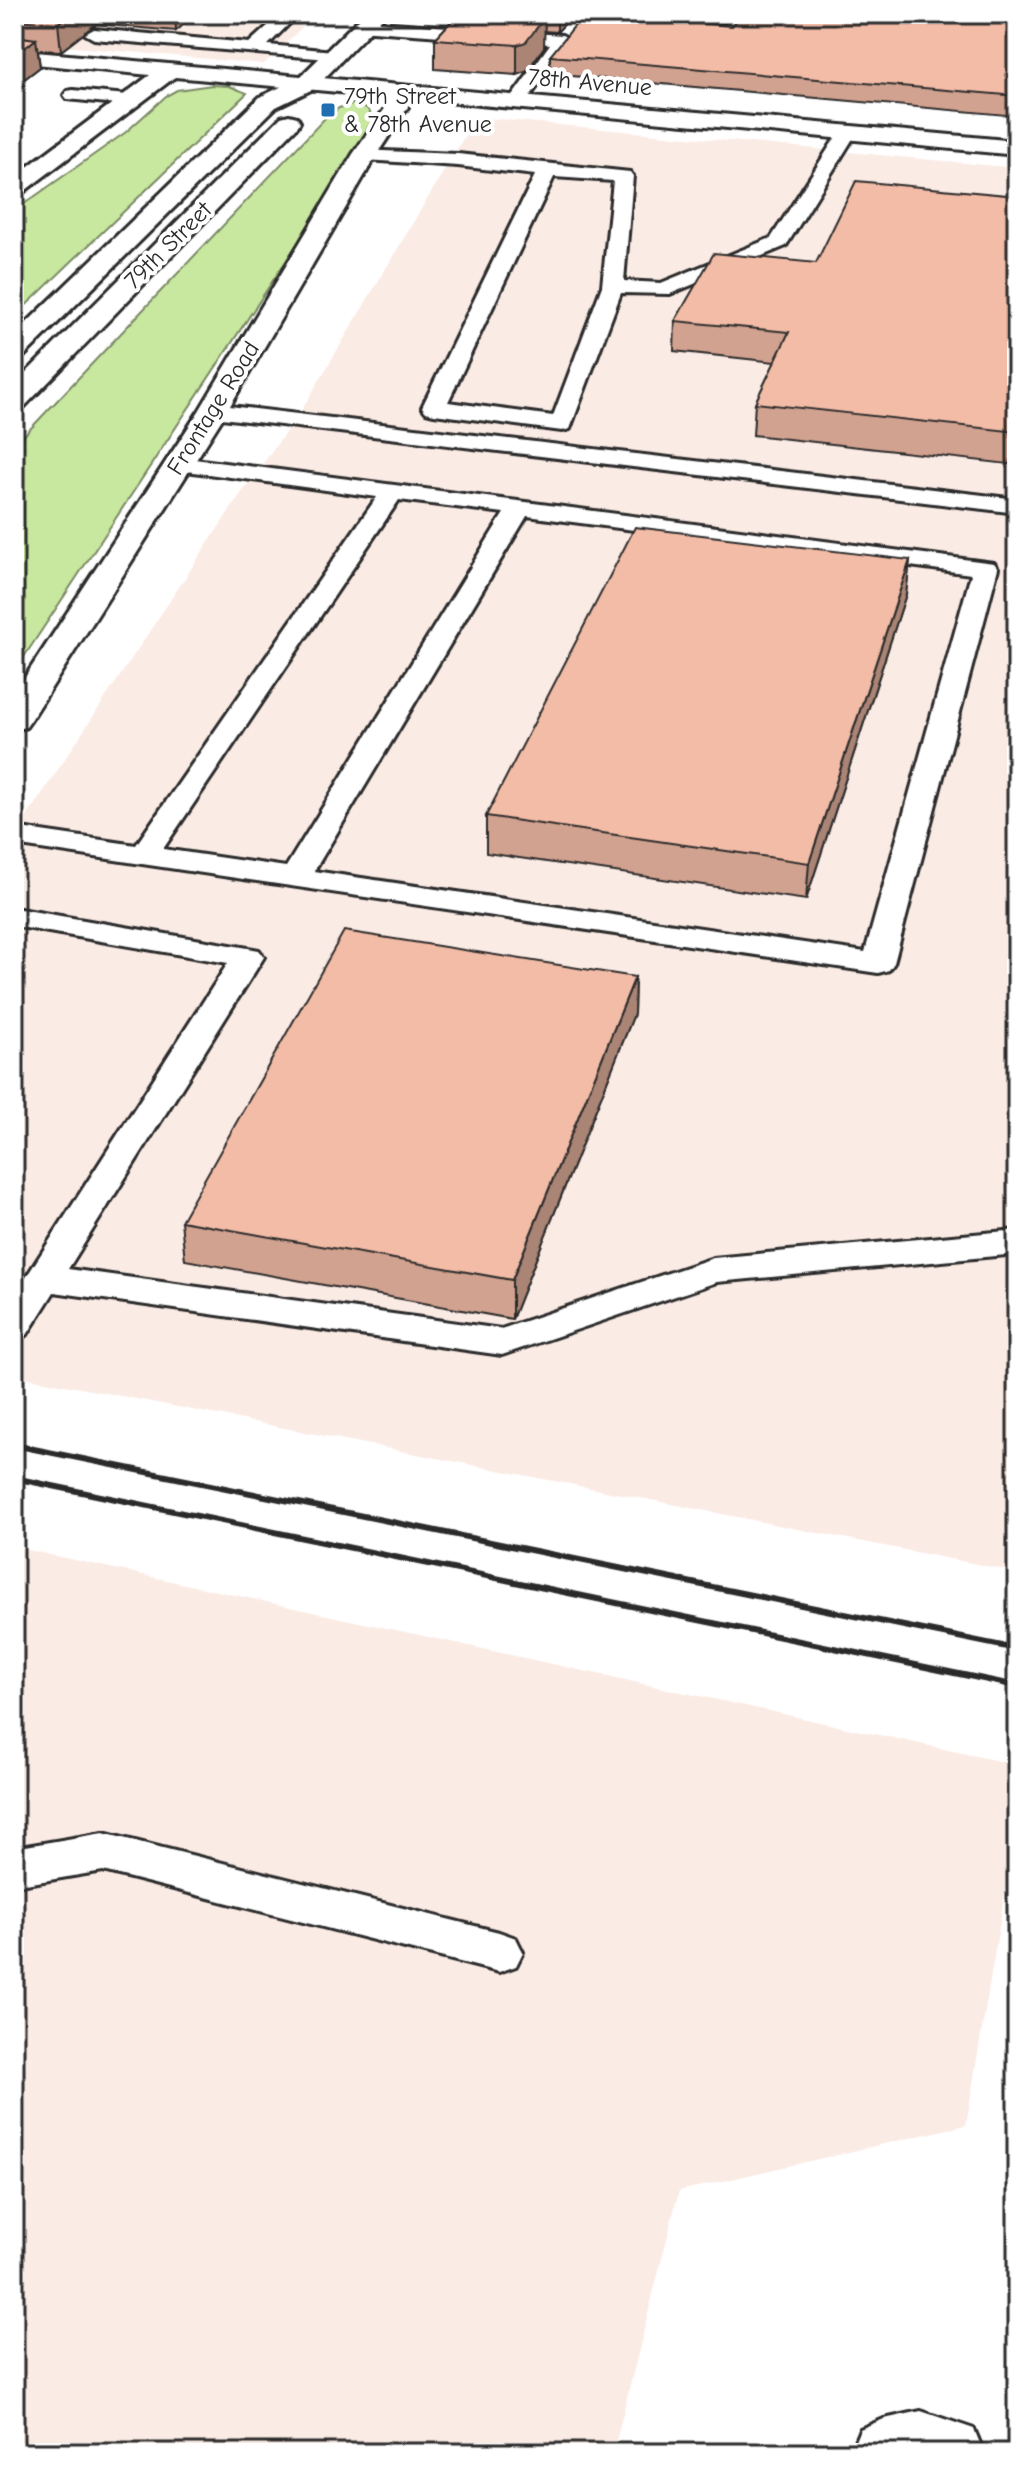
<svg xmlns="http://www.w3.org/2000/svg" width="1031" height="2467" viewBox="0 0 1031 2467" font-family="'Comic Neue',sans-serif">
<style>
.built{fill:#fbebe5}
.green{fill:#c8e79f;stroke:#7a8965;stroke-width:2}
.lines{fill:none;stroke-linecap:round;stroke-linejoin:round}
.lane-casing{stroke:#2b2b2b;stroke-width:6}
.street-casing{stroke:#2b2b2b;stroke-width:6}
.secondary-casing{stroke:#2b2b2b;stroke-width:6}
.lane{fill:#fff;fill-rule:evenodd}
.street{fill:#fff;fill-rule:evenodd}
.secondary{fill:#fff;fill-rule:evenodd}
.rail{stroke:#2b2b2b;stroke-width:6}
.wall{fill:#d1a290;stroke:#2b2b2b;stroke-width:2}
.shaded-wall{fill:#aa8475;stroke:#2b2b2b;stroke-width:2}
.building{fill:#f3bca7;stroke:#2b2b2b;stroke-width:2}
.poi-dot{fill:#1f6fb2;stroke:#fff;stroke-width:3}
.labels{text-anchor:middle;stroke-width:8;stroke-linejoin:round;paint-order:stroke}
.far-street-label{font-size:24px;fill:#2b2b2b;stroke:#fff}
.far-poi-label{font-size:24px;fill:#2b2b2b;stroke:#fff;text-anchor:start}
</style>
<rect width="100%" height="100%" fill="#fff"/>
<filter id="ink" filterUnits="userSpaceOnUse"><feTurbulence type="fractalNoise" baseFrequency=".0125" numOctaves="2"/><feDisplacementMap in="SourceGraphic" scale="16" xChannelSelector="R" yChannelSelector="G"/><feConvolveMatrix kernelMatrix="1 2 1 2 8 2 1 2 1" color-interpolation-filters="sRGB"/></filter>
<g filter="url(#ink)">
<!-- built -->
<g class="built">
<path d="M 79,14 L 316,14 L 264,64 L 40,44 Z"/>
<path d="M 476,117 L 1017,168 L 1017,1572 L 14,1375 L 14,836 L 240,495 L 301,411 Z"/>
<path d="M 14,1547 L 1017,1765 L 1017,1819 L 966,2125 L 679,2191 L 613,2453 L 14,2453 Z"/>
</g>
<!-- green -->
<g class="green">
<path d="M 212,85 L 229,86 L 247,93 L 14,317 L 14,211 L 126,132 L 166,96 L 177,90 Z"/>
<path d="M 356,103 C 366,107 371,109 372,121 L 325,202 L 14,672 L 14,446 L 325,118 L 339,108 Z"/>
</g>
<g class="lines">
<defs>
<g id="lane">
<path d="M 281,14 L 299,14 L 268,45 L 334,51 L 340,52 L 343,56 L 340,60 L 94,39 L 85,34 L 94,29 L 249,43 Z"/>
<path d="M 657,14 L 674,14 L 666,26 L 720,31 L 734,14 L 751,14 L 731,41 L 725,42 L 648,34 L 645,30 Z"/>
<path d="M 365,21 L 562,35 L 571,40 L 523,106 L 517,107 L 508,102 L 550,44 L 359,30 L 356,26 Z"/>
<path d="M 73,90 L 127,95 L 136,100 L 127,105 L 67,99 L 64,95 L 67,91 Z"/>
<path d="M 848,126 L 857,132 L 786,246 L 670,294 L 621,293 L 570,429 L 562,431 L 434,414 L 426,412 L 422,407 L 535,175 L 458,166 L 365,160 L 358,158 L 355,154 L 358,150 L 458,154 L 630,172 L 633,176 L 624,281 L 661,283 L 771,238 L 839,132 ZM 554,177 L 613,181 L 602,286 L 553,416 L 448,402 Z"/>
<path d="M 213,404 L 1017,499 L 1017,513 L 205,416 L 201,411 L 205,406 Z"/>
<path d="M 179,457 L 994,563 L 998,568 L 894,963 L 889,970 L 878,973 L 14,845 L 14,827 L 136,845 L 377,497 L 171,469 L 167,464 L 171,459 ZM 399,500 L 504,513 L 286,867 L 163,849 ZM 527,516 L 971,574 L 865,952 L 314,871 Z"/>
<path d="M 14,908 L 248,948 L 259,950 L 264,957 L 68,1269 L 501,1329 L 713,1258 L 1017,1230 L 1017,1254 L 717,1282 L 502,1355 L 54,1292 L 27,1335 L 14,1339 L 14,1296 L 228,963 L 14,926 Z"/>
<path d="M 103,1833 L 499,1932 L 516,1938 L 523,1952 L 516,1966 L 499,1972 L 103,1871 L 14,1886 L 14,1848 Z"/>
</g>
<g id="street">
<path d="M 14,50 L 1017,141 L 1017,155 L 405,98 L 408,107 L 377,154 L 227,411 L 31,720 L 26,727 L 14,730 L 14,694 L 199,411 L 353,154 L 386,107 L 382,96 L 175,77 L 22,193 L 14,195 L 14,177 L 150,75 L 14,62 Z"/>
<path d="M 921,2411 L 974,2429 L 984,2453 L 850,2453 L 860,2429 L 884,2419 Z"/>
</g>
<g id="secondary">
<path d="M 364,14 L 386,14 L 315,88 L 276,107 L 24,356 L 14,358 L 14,335 L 260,97 L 299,78 Z"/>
<path d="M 289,115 L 297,117 L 300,122 L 297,127 L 24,407 L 14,409 L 14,385 L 281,117 Z"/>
</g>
</defs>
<!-- lane casing -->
<use href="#lane" class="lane-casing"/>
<!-- street casing -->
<use href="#street" class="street-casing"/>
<!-- secondary casing -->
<use href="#secondary" class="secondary-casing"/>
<!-- lane -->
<use href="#lane" class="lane"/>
<!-- street -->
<use href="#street" class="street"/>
<!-- secondary -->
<use href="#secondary" class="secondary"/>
<!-- rail -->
<g class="rail">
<path d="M 14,1445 L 1017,1649"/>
<path d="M 14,1478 L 1017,1686"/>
</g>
</g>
<!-- wall -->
<g class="wall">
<path d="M 14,14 L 196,14 L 176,31 L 96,24 L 61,51 L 38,50 L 40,67 L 14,87 Z"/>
<path d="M 458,14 L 574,14 L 557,32 L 544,31 L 544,47 L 526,72 L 517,75 L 435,69 L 435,39 Z"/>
<path d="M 672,14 L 731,14 L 721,25 L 732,26 L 1017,14 L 1017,116 L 550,74 L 550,56 L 651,19 L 671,21 Z"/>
<path d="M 1017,196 L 1017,465 L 753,435 L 755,403 L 775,362 L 674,351 L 675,321 L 816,263 Z"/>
<path d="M 910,560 L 906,594 L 806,900 L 486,853 L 486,816 Z"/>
<path d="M 635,977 L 634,1014 L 512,1319 L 185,1260 L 181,1221 Z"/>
</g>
<!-- shaded-wall -->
<g class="shaded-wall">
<path d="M 70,14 L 95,14 L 96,24 L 61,51 L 58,23 Z"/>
<path d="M 175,14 L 196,14 L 176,31 Z"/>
<path d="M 557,14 L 574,14 L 557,32 Z"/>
<path d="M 642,14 L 655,14 L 642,30 Z"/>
<path d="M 719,14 L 731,14 L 719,28 Z"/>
<path d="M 545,17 L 544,47 L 526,72 L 517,75 L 517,45 Z"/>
<path d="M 36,39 L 40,67 L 14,87 L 14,56 Z"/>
<path d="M 910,560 L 906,594 L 806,900 L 809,863 Z"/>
<path d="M 635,977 L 634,1014 L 512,1319 L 512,1280 Z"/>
</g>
<!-- building -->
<g class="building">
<path d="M 14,14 L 70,14 L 58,23 L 14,20 Z"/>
<path d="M 458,14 L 502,14 L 545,17 L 526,42 L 517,45 L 435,39 Z"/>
<path d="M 584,14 L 644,14 L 648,19 L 732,26 L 742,14 L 1017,14 L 1017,96 L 550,56 Z"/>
<path d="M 14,36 L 36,39 L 14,56 Z"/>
<path d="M 856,181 L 1017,196 L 1017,432 L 755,403 L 789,332 L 675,321 L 714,253 L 816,263 Z"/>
<path d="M 635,527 L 910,560 L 809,863 L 486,816 Z"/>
<path d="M 344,931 L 635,977 L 512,1280 L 181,1221 Z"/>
</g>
</g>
<!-- markers -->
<rect class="poi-dot" x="320" y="102" width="16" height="16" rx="4"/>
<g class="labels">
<!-- far-street labels -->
<g class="far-street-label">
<text transform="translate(590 82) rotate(5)" y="8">78th Avenue</text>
<text transform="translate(168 245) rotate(-45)" y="8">79th Street</text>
<text transform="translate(213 408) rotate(-58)" y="8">Frontage Road</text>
</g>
<!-- far-poi labels -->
<g class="far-poi-label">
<text x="344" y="104">79th Street<tspan x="344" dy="28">&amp; 78th Avenue</tspan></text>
</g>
</g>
<!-- margin -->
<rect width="1031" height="2467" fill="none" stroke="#fff" stroke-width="48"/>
<rect x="24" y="24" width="983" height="2419" fill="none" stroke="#2b2b2b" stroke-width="3" filter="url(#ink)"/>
</svg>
